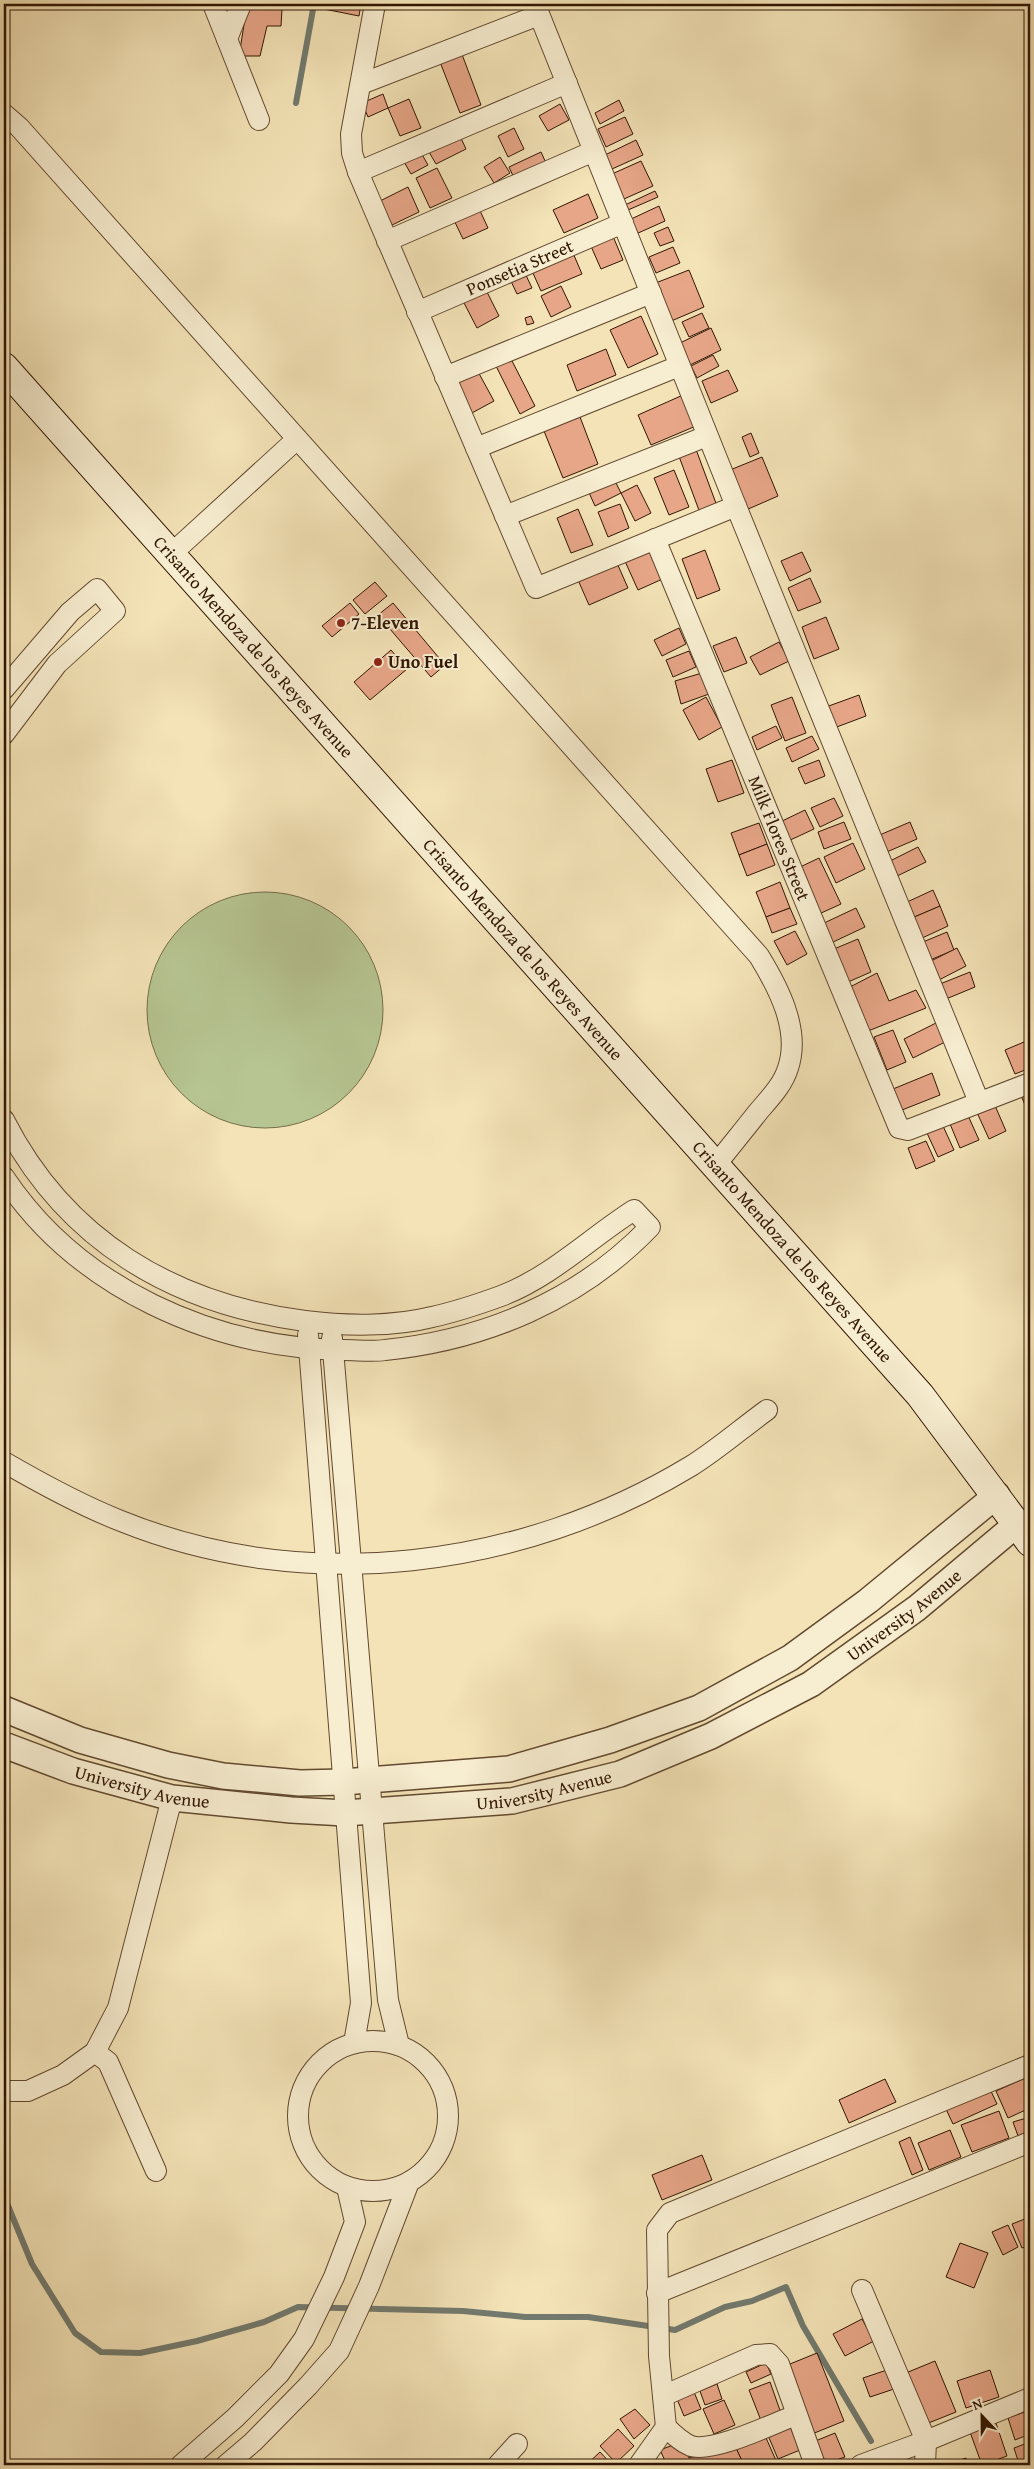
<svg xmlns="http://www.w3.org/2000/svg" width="1034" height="2469" viewBox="0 0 1034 2469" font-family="'Gentium Book Plus',serif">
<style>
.green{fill:#b6c592;stroke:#746e4a}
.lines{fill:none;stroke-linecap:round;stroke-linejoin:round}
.stream{stroke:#727a6e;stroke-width:6}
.building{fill:#e7a688;stroke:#311602}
.minor-casing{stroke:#62492f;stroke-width:22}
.tertiary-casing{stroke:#62492f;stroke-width:28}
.secondary-casing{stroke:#311602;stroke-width:30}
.minor{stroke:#f7edd0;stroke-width:20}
.tertiary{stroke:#f7edd0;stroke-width:25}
.secondary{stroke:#f7edd0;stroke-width:28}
.poi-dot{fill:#8f2418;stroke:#f7edd0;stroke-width:2}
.labels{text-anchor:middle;stroke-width:4;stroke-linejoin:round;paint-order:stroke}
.street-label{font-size:18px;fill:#311602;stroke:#f7edd0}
.poi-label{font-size:18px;font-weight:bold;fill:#311602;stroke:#f7edd0;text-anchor:start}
</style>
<rect width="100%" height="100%" fill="#f3e3b7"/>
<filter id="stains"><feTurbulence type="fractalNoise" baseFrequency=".004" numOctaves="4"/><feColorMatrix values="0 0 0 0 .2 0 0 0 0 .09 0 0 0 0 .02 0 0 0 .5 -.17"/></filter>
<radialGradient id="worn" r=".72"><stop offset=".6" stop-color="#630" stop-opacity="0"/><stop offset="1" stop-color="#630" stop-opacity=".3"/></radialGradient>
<!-- green -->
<circle class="green" cx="265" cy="1010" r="118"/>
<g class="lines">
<!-- stream -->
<g class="stream">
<path d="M 296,103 L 314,4"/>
<path d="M 4,2196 L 32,2264 L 75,2333 L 101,2352 L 140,2353 L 197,2341 L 264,2322 L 298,2307 L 463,2311 L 525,2317 L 588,2317 L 675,2330 L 725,2307 L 752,2301 L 786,2287 L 803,2326 L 871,2441"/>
</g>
</g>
<!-- building -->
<g class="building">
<path d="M 325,4 L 361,4 L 359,16 L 324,9 Z"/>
<path d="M 247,6 L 282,9 L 281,26 L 267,26 L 260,56 L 239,56 Z"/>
<path d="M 460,49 L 481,105 L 460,113 L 438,57 Z"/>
<path d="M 383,94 L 388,108 L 368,117 L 362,103 Z"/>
<path d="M 409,99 L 421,128 L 400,136 L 388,108 Z"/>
<path d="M 619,100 L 624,111 L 600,124 L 595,113 Z"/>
<path d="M 560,104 L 569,120 L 548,131 L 539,116 Z"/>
<path d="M 625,117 L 633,134 L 606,147 L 598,129 Z"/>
<path d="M 514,128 L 524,149 L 508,157 L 498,136 Z"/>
<path d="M 460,136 L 466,149 L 436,164 L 429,152 Z"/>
<path d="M 636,140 L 643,155 L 612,169 L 605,155 Z"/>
<path d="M 420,151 L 428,165 L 411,174 L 403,160 Z"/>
<path d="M 541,152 L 546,163 L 514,178 L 509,167 Z"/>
<path d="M 500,157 L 510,173 L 494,183 L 484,167 Z"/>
<path d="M 641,161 L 653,186 L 624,199 L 612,174 Z"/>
<path d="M 437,168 L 452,198 L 430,208 L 416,178 Z"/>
<path d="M 408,187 L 419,212 L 392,225 L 380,201 Z"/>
<path d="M 655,191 L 658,197 L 628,210 L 625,205 Z"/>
<path d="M 588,194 L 598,218 L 564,233 L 553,210 Z"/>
<path d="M 476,202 L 488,228 L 463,239 L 451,214 Z"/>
<path d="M 659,206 L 665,221 L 636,234 L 629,220 Z"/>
<path d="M 668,227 L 674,241 L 660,246 L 654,233 Z"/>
<path d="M 612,234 L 623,260 L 601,269 L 590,244 Z"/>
<path d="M 673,247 L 680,263 L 656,273 L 649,257 Z"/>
<path d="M 573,253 L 582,274 L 541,291 L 532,271 Z"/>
<path d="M 689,270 L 704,307 L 669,322 L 653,284 Z"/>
<path d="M 524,271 L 532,288 L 517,294 L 509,277 Z"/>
<path d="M 561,286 L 571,307 L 551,317 L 541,296 Z"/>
<path d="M 486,290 L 499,316 L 477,328 L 463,301 Z"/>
<path d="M 702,313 L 709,328 L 689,337 L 682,322 Z"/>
<path d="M 531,316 L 534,323 L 527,325 L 525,318 Z"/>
<path d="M 641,316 L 658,354 L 628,368 L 610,330 Z"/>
<path d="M 711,328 L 721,350 L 690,365 L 680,343 Z"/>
<path d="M 606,349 L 616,375 L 577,391 L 567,365 Z"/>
<path d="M 713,355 L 719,366 L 697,378 L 691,366 Z"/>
<path d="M 510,357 L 535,406 L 520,414 L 495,364 Z"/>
<path d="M 476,368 L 494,401 L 470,414 L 452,380 Z"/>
<path d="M 728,370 L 738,391 L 711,403 L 702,381 Z"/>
<path d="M 683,395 L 696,426 L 651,445 L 638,415 Z"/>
<path d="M 580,417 L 598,464 L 563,478 L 544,431 Z"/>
<path d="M 751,433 L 759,453 L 750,457 L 742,437 Z"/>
<path d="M 694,444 L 717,506 L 700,513 L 677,451 Z"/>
<path d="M 762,457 L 778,496 L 746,510 L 730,470 Z"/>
<path d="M 674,470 L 689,507 L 669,515 L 654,478 Z"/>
<path d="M 613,477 L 621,493 L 595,506 L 586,486 Z"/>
<path d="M 637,485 L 651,513 L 635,521 L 621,493 Z"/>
<path d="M 620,504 L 629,528 L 608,537 L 598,512 Z"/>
<path d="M 578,509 L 593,545 L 571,553 L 557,518 Z"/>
<path d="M 653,545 L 667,577 L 638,590 L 624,559 Z"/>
<path d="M 705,550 L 720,590 L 697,599 L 682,559 Z"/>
<path d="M 802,552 L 811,571 L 790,581 L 781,561 Z"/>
<path d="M 617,563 L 628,588 L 589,605 L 578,580 Z"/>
<path d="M 810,578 L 821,602 L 798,611 L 788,588 Z"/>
<path d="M 375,582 L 387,596 L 365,614 L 353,600 Z"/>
<path d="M 350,603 L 359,614 L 332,637 L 322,626 Z"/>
<path d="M 393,603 L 445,665 L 431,677 L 378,615 Z"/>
<path d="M 826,617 L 839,649 L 814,659 L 802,627 Z"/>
<path d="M 679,628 L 686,644 L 662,656 L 654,640 Z"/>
<path d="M 736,637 L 747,663 L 724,672 L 713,646 Z"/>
<path d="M 779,642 L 789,661 L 760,675 L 750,657 Z"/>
<path d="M 391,650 L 407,669 L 370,700 L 354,682 Z"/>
<path d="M 689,651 L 696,667 L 673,677 L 666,660 Z"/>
<path d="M 702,673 L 709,694 L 681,704 L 675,681 Z"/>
<path d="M 859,695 L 866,716 L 834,728 L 826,707 Z"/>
<path d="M 706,697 L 722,727 L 699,740 L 683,710 Z"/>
<path d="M 792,697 L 806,733 L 785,741 L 771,705 Z"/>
<path d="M 776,726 L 782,738 L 757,750 L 752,737 Z"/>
<path d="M 812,736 L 819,749 L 792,762 L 786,748 Z"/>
<path d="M 732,760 L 744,793 L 718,802 L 706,769 Z"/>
<path d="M 819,760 L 825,776 L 805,784 L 798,768 Z"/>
<path d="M 834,798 L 843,816 L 820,827 L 811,808 Z"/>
<path d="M 805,810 L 814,829 L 786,842 L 778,823 Z"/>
<path d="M 844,822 L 851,839 L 824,849 L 818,832 Z"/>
<path d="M 910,822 L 917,839 L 882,854 L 875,837 Z"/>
<path d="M 759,823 L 767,844 L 739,855 L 731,833 Z"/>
<path d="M 853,843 L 865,869 L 836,883 L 824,857 Z"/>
<path d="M 767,844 L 775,865 L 747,876 L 739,855 Z"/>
<path d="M 918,847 L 926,862 L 893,878 L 886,863 Z"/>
<path d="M 819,858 L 841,904 L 819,914 L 798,868 Z"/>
<path d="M 780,882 L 790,908 L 766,917 L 756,892 Z"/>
<path d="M 933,890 L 940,906 L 912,918 L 905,903 Z"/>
<path d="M 940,906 L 948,926 L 920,939 L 912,918 Z"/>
<path d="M 790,908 L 797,924 L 772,933 L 766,917 Z"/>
<path d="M 856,908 L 865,927 L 831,943 L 822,924 Z"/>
<path d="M 795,931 L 807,954 L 787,965 L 774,941 Z"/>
<path d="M 947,932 L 954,950 L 930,960 L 923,942 Z"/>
<path d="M 858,939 L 871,972 L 848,982 L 834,949 Z"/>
<path d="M 957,948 L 966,966 L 935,982 L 925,964 Z"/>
<path d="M 970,972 L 975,987 L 946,999 L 940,984 Z"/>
<path d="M 877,973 L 889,1001 L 916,990 L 926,1008 L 868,1031 L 850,987 Z"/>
<path d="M 940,1021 L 949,1040 L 913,1058 L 904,1039 Z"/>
<path d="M 893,1030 L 906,1062 L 887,1070 L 874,1037 Z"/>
<path d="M 1024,1042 L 1030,1057 L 1030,1068 L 1015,1074 L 1005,1050 Z"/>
<path d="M 932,1073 L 940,1095 L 902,1110 L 893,1089 Z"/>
<path d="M 1030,1089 L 1030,1117 L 1020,1093 Z"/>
<path d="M 993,1101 L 1006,1131 L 989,1139 L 975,1108 Z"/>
<path d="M 966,1111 L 979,1140 L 960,1148 L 948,1119 Z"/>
<path d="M 943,1126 L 954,1150 L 938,1157 L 927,1133 Z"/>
<path d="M 926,1141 L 935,1161 L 916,1169 L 908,1148 Z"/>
<path d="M 1030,2076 L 1030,2108 L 1008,2118 L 996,2091 Z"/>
<path d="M 885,2079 L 896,2102 L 849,2123 L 839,2100 Z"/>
<path d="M 989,2087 L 997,2104 L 953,2124 L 945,2107 Z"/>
<path d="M 999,2111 L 1009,2138 L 972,2152 L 961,2125 Z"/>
<path d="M 1030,2117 L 1030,2132 L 1018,2136 L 1013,2122 Z"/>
<path d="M 950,2130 L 961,2157 L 929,2170 L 918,2143 Z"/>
<path d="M 910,2137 L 923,2170 L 912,2175 L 899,2142 Z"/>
<path d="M 702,2155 L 712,2180 L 662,2200 L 652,2175 Z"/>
<path d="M 1030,2217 L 1030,2245 L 1022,2248 L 1012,2224 Z"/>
<path d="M 1008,2225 L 1018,2247 L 1003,2255 L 992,2232 Z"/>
<path d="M 960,2243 L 988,2253 L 974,2288 L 946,2277 Z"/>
<path d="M 862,2319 L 874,2341 L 845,2356 L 833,2334 Z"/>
<path d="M 817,2353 L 844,2421 L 812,2434 L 785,2366 Z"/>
<path d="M 935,2361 L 956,2412 L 921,2426 L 901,2375 Z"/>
<path d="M 766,2363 L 771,2374 L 751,2383 L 746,2372 Z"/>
<path d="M 890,2369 L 897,2388 L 870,2397 L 863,2378 Z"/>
<path d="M 990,2370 L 999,2397 L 966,2408 L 957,2381 Z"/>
<path d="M 770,2382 L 782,2416 L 762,2423 L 749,2390 Z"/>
<path d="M 717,2384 L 722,2399 L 705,2405 L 700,2391 Z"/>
<path d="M 694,2392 L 701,2409 L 684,2416 L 677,2399 Z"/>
<path d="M 724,2400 L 735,2425 L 714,2434 L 703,2409 Z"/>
<path d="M 635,2409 L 650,2425 L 634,2439 L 620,2419 Z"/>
<path d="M 1030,2410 L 1030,2434 L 1015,2440 L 1008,2418 Z"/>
<path d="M 996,2423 L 1007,2456 L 982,2465 L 970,2432 Z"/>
<path d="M 789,2424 L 800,2450 L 778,2459 L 767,2433 Z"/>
<path d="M 618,2429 L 634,2446 L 616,2463 L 600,2446 Z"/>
<path d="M 763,2431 L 778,2465 L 744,2465 L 734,2444 Z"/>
<path d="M 835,2433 L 845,2457 L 822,2465 L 813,2442 Z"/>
<path d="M 681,2442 L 689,2458 L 734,2444 L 744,2465 L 667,2465 L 660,2450 Z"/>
<path d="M 1030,2442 L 1030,2460 L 1019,2464 L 1014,2448 Z"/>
<path d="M 600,2452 L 612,2465 L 586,2465 Z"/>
<path d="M 966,2458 L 968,2465 L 945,2465 Z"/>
<path d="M 888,2461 L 914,2464 L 914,2465 L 888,2465 Z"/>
</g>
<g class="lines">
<defs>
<g id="minor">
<path d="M 213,4 L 259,120"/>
<path d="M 375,4 L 351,134 L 352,153 L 358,172 L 536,588 L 736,506"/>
<path d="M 535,4 L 736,506 L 979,1102"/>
<path d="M 227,39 L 241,4"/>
<path d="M 361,84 L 539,15"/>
<path d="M 4,114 L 19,127 L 759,956 C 778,987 801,1030 788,1068 C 783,1085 769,1099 758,1112 C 744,1130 729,1148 715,1166"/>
<path d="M 358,172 L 567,83"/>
<path d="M 387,241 L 594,151"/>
<path id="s1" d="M 417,312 L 623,223"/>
<path d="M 445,377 L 651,293"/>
<path d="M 476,448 L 679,366"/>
<path d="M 505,516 L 707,436"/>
<path id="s2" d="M 655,539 L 899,1128 L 908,1130 L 1030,1083"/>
<path d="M 170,555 L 297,439"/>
<path d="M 4,689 L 70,612 L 97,589 L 115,611 L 57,664 L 4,734"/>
<path d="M 4,1120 C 65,1240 173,1304 305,1321 C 344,1326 393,1327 432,1317 C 455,1312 479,1304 501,1296 C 551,1277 590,1238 634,1210 L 650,1227 C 580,1300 485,1340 385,1350 C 372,1352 357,1350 344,1350 C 212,1348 78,1288 4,1177"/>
<path d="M 308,1335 L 361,2003 L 354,2043"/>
<path d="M 332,1338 L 388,2000 L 399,2045"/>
<path d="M 4,1462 C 42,1484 80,1505 121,1521 C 307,1596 521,1569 691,1466 C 717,1450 742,1428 767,1410"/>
<circle cx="373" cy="2116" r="75"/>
<path d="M 95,2052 L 108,2062 L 156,2171"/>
<path d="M 4,2091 L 28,2091 L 63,2075 L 95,2052 L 118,2008 L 172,1798"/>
<path d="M 862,2290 L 926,2441 L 925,2465"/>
<path d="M 657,2293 L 1030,2142"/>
<path d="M 663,2396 L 756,2355 L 770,2354 L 779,2364 L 815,2465"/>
<path d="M 666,2427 C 673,2434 681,2442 691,2446 C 713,2453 772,2424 796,2415"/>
<path d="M 181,2465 L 235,2418 L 279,2374 L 304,2339 L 334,2277 L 355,2222 L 347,2187"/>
<path d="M 226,2465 L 253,2442 L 308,2386 L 339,2351 L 369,2286 L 409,2182"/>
<path d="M 498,2465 L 517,2444"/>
<path d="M 639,2465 L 666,2427 L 659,2356 L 657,2230 L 670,2213 L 1030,2065"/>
<path d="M 861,2465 L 926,2441 L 1030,2398"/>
</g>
<g id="tertiary">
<path d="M 4,1709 L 80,1740 L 168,1765 L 223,1776 L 300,1783 L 343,1782 L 509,1769 L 610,1740 L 699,1708 L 790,1658 L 868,1601 L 997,1495"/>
<path id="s3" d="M 4,1745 L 73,1771 L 172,1798 L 291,1810 L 345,1813 L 512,1801 L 620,1774 L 711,1736 L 811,1684 L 917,1608 L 1017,1524"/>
</g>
<g id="secondary">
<path id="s4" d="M 4,367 L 920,1395 L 1030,1542"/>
</g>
</defs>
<!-- minor casing -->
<use href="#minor" class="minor-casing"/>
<!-- tertiary casing -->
<use href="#tertiary" class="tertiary-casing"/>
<!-- secondary casing -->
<use href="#secondary" class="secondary-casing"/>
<!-- minor -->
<use href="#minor" class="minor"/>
<!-- tertiary -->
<use href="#tertiary" class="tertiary"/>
<!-- secondary -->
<use href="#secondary" class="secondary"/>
</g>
<!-- markers -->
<g class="poi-dot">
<circle cx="341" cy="623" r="5"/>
<circle cx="378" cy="662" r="5"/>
</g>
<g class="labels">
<!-- street labels -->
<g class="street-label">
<text dy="6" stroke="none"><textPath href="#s1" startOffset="112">Ponsetia Street</textPath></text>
<text dy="6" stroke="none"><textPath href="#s4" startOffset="375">Crisanto Mendoza de los Reyes Avenue</textPath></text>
<text dy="6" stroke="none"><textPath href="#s2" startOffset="324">Milk Flores Street</textPath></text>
<text dy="6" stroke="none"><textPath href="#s4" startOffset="780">Crisanto Mendoza de los Reyes Avenue</textPath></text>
<text dy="6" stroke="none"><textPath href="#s4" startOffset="1185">Crisanto Mendoza de los Reyes Avenue</textPath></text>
<text dy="6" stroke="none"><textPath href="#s3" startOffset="956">University Avenue</textPath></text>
<text dy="6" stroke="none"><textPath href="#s3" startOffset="145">University Avenue</textPath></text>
<text dy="6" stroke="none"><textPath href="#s3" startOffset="551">University Avenue</textPath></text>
</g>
<!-- poi labels -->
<g class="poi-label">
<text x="351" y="629">7-Eleven</text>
<text x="388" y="668">Uno Fuel</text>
</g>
</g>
<!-- margin -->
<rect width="1034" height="2469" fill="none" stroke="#f3e3b7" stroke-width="20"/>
<rect x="5" y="5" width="1024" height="2459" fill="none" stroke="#311602" stroke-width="2.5"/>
<rect x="10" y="10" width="1014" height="2449" fill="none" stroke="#311602"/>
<!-- north arrow -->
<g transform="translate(982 2416) rotate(338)" stroke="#f7edd0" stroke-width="4" paint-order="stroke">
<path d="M0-4L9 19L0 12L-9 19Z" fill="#311602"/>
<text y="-8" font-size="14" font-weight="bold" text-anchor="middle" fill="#311602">N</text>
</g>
<rect width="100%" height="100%" filter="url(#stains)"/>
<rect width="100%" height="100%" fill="url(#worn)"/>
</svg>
